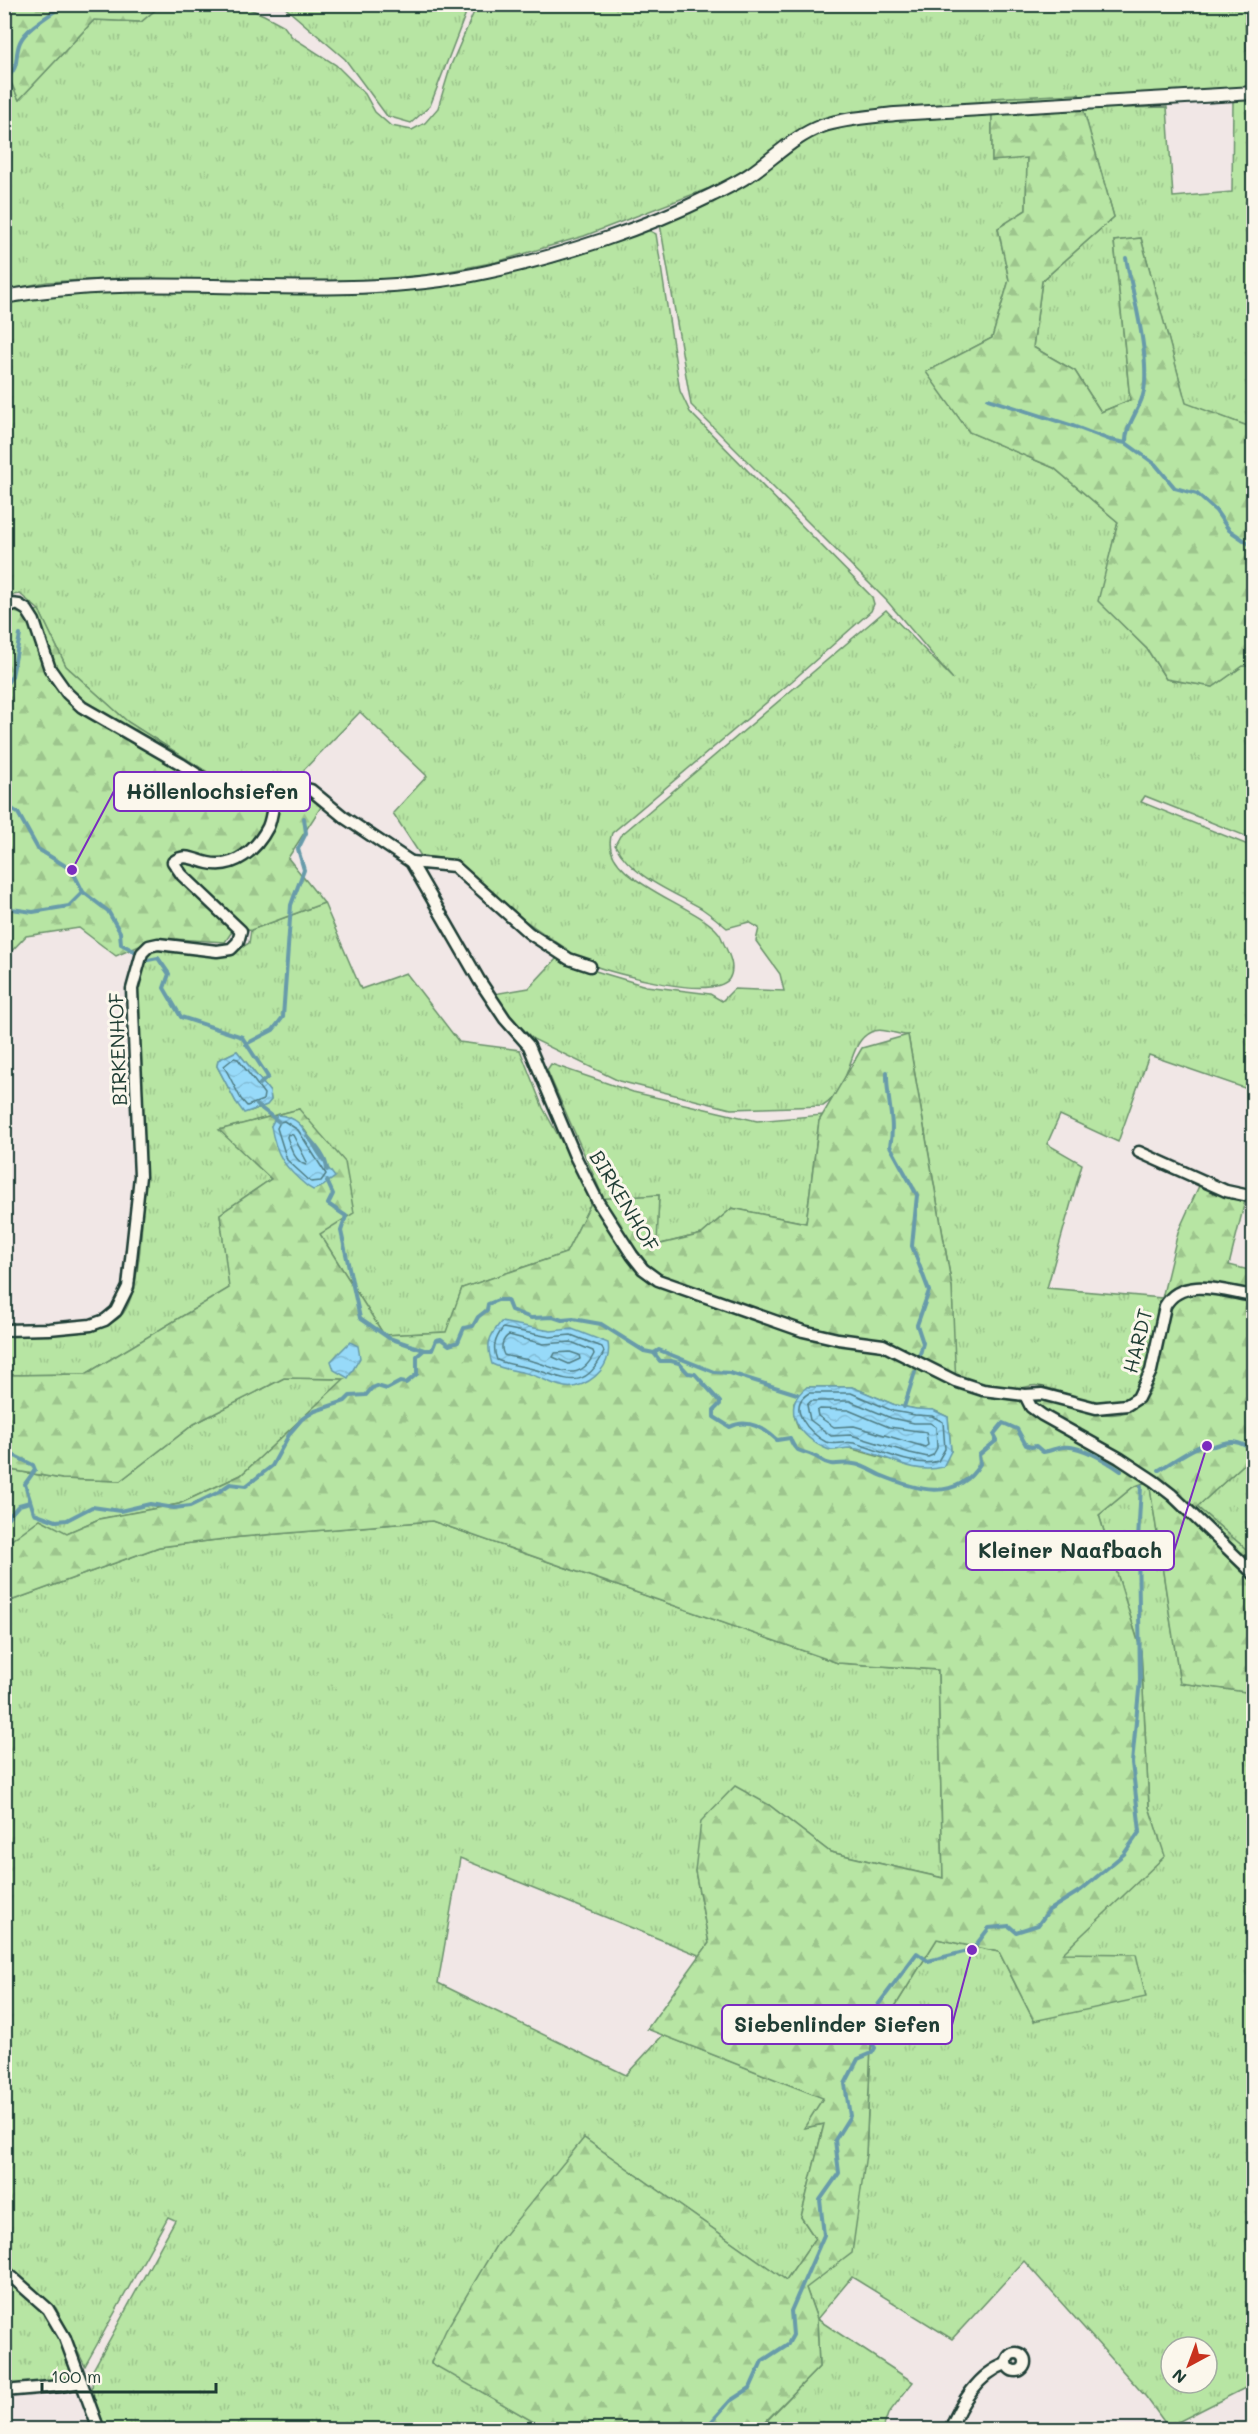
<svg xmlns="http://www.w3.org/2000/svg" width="1258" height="2434" viewBox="0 0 1258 2434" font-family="Mali,sans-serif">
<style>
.grass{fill:url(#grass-tufts);stroke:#6b916c;stroke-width:1.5;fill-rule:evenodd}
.forest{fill:url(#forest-firs);stroke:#6b916c;stroke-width:1.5;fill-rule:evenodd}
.water{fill:url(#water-waves);stroke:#679baa;stroke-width:1.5}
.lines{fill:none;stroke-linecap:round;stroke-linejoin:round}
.shore{stroke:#4f7c83;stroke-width:1.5}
.stream{stroke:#679baa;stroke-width:4}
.minor-casing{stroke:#1f3d34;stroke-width:15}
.tertiary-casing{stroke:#1f3d34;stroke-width:16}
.minor{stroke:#fbf7ec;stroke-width:10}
.tertiary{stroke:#fbf7ec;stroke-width:12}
.labels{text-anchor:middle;stroke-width:6;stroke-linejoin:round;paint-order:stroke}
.street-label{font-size:20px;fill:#1f3d34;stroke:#fbf7ec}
.leader{fill:none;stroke:#7b2cbf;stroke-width:2}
.callout-dot{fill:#7b2cbf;stroke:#fbf7ec;stroke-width:2}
.callout{fill:#fbf7ec;stroke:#7b2cbf;stroke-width:2}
.callout-label{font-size:21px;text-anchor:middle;font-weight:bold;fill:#1f3d34}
</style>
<defs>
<pattern id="grass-tufts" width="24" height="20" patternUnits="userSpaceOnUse" patternTransform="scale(1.5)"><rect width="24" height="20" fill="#b7e5a3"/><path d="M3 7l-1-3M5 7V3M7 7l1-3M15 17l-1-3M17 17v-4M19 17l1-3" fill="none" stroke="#9dc58d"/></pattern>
<pattern id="forest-firs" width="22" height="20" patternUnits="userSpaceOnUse" patternTransform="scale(1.5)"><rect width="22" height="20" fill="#b7e5a3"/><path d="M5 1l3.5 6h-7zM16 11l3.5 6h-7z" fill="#9dc58d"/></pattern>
<pattern id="water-waves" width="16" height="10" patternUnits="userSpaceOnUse" patternTransform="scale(1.5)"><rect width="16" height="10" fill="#97daf9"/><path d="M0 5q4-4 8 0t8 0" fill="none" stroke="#82bcd6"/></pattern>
</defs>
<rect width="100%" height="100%" fill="#f1e7e6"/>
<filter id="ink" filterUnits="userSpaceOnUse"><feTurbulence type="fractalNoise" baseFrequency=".0167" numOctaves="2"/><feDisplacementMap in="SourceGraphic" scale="12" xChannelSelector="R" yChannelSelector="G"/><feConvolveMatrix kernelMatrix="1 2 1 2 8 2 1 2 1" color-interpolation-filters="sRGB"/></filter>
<g filter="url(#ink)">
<!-- grass -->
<g class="grass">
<path d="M 161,5 L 240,5 L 264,15 L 283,25 L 292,37 L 336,65 L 365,94 L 375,112 L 391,126 L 412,130 L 425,123 L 438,108 L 451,65 L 477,5 L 1245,5 L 1246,50 L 1253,48 L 1253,87 L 1080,98 L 1079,95 L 992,98 L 992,161 L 1027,157 L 1026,210 L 998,228 L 1009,280 L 992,338 L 927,372 L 969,432 L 1054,468 L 1118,522 L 1099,601 L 1147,649 L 1166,679 L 1213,687 L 1243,666 L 1253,666 L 1253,839 L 1145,796 L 1141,802 L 1253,847 L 1253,1091 L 1149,1055 L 1118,1142 L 1060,1115 L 1047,1144 L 1082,1164 L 1047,1288 L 1162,1298 C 1156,1328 1149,1411 1105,1405 C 1083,1401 1061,1390 1039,1386 C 1032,1384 1024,1388 1017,1389 C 995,1390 974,1382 954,1375 L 952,1287 L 908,1035 C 896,1035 883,1027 871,1032 C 846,1043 854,1087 823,1106 L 731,1109 L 619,1081 L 533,1039 L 511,1017 L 494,994 L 529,988 L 559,956 L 592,970 L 646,986 L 710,994 L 722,1001 L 734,989 L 784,991 L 780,974 L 756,941 L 759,928 L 749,922 L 727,928 C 719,921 710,914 701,908 C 671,891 632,877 615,845 L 620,836 L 886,610 L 953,679 L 887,601 L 691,405 L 659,218 L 709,197 L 707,189 L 584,236 L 496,262 L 428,275 L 361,282 L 123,278 L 47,282 L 5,290 L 4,69 L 19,100 L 94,20 L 141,22 Z"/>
<path d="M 282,5 L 469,5 L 430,106 L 411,123 L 387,116 L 345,59 Z"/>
<path d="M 1253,100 L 1253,428 L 1186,404 L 1141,238 L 1114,241 L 1130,400 L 1101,412 L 1075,371 L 1033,347 L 1042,281 L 1114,217 L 1083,109 L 1167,107 L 1173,197 L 1232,192 L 1233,101 Z"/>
<path d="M 648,230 L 656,234 L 680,391 L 690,412 L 872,597 L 874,604 L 871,611 L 792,681 L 612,833 C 595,878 694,903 718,932 C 721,935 722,940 724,944 C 729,954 736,968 729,979 C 713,1001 615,974 592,965 C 582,961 573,955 563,951 L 565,948 L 508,909 L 457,860 L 421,856 L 393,813 L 427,776 L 360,712 L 292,782 L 245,796 L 128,722 L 66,666 L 39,610 L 20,594 L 5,596 L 4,304 L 52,294 L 148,290 L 287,294 L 403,290 L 479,280 L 555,262 L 634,233 Z"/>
<path d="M 324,903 L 361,989 L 406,973 L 459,1042 L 520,1050 L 543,1108 L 593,1199 L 566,1253 L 462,1288 L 447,1332 L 384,1335 L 320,1234 L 299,1109 L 220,1130 L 271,1179 L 220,1214 L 230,1288 L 86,1374 L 5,1375 L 5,1336 C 34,1334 99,1337 120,1317 C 158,1280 138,1054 135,996 L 140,972 L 150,949 L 230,955 L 249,943 L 251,930 ZM 237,1051 L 270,1092 L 271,1100 L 266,1105 L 251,1111 L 236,1102 L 217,1066 L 218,1060 Z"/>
<path d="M 551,1064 L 633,1092 L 757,1121 L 822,1115 L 819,1121 L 806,1223 L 732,1208 L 702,1234 L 656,1245 L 659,1195 L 604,1199 L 547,1070 Z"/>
<path d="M 284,1378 L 345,1379 L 241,1475 L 179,1504 L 99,1519 L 67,1533 L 19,1535 L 5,1545 L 5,1469 L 62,1479 L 120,1481 L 194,1424 Z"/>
<path d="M 1253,1456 L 1253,1555 L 1197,1507 Z"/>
<path d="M 1149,1480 L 1180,1682 L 1253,1693 L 1253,2384 L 1168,2427 L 1146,2397 L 1024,2261 L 952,2339 L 852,2277 L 817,2319 L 913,2382 L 888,2414 L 883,2429 L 758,2430 L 819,2367 L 817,2319 L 806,2288 L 866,2154 L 871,2045 L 937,1939 L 999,1952 L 1034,2021 L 1062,1953 L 1164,1856 L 1149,1807 L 1141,1651 L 1099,1515 L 1133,1487 ZM 1171,2347 L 1207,2347 L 1207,2383 L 1171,2383 Z"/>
<path d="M 432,1521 L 838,1663 L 938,1670 L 943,1878 L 830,1852 L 769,1805 L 695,1871 L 709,1943 L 701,1956 L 460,1858 L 438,1983 L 626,2075 L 663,2035 L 824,2098 L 805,2128 L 824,2124 L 801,2217 L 815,2238 L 786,2280 L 584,2138 L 431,2362 L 546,2429 L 106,2430 L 92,2393 L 93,2370 L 175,2220 L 168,2217 L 85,2366 L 56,2308 L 5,2263 L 5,1603 L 159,1547 L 241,1537 Z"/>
<path d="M 4,2277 L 44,2312 L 61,2341 L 73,2370 L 63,2381 L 5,2386 Z"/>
</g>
<!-- forest -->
<g class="forest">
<path d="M 4,5 L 5,4 L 161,5 L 141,22 L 94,20 L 19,100 L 5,69 Z"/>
<path d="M 1079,94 L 1114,217 L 1042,281 L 1033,347 L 1075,371 L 1101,412 L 1130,400 L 1114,241 L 1141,238 L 1186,403 L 1253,428 L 1253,666 L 1243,666 L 1213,687 L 1166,679 L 1147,649 L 1098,601 L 1118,522 L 1054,468 L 969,432 L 926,372 L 992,338 L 1009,280 L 998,228 L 1026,210 L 1027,158 L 992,161 L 992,98 Z"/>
<path d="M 5,609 L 21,614 L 39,610 L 66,666 L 128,722 L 245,796 L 292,782 L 321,807 L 288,858 L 324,903 L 251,930 L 231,933 L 225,942 L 158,938 L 116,956 L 79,928 L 26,936 L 5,958 Z"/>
<path d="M 908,1035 L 952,1287 L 956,1387 C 976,1392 997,1399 1018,1401 C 1026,1402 1033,1399 1041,1399 C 1077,1403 1125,1436 1150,1391 C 1154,1384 1154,1373 1156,1365 C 1161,1347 1165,1329 1171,1312 L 1162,1298 L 1178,1232 L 1199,1186 L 1245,1201 L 1229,1265 L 1253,1271 L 1253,1456 L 1197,1507 L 1253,1555 L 1253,1693 L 1180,1683 L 1149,1481 L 1133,1487 L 1099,1515 L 1141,1651 L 1149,1807 L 1165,1856 L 1063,1953 L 1136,1954 L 1146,1997 L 1034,2021 L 999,1952 L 937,1939 L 871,2045 L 866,2154 L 852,2253 L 806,2288 L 817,2319 L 819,2367 L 758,2429 L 546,2429 L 431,2363 L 446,2330 L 497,2244 L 584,2138 L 786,2280 L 815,2238 L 801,2217 L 824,2124 L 804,2128 L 823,2098 L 647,2029 L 709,1943 L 695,1871 L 701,1821 L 735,1786 L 769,1805 L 830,1852 L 943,1878 L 938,1670 L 838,1663 L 432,1521 L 241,1537 L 159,1547 L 5,1603 L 5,1545 L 40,1519 L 67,1533 L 99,1519 L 179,1504 L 241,1475 L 344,1379 L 284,1378 L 194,1424 L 120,1481 L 62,1479 L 5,1469 L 5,1375 L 86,1374 L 229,1288 L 220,1214 L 271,1179 L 219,1130 L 299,1109 L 345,1162 L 354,1213 L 320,1234 L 384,1335 L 446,1332 L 462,1288 L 566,1253 L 593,1199 L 659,1195 L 657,1245 L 702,1234 L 732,1208 L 806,1223 L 819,1121 L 862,1048 ZM 278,1115 C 304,1116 312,1144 324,1162 L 271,1126 ZM 807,1387 L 852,1387 L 895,1405 L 916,1409 L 933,1410 L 948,1417 L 951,1451 L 887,1459 L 849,1448 L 798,1428 L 794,1415 L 794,1403 Z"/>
</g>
<!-- water -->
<g class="water">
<path d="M 237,1051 L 270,1092 L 271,1100 L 267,1105 L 244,1113 L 236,1102 L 217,1066 L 218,1060 Z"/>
<path d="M 277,1115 C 300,1116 305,1131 315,1149 C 321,1159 328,1168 335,1177 L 323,1186 L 313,1190 L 308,1187 C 285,1168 276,1156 271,1126 Z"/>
<path d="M 501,1322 L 551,1331 L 572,1329 L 608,1343 C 612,1364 595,1382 574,1387 C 560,1390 542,1377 529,1374 C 516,1370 504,1370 492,1364 C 486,1344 488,1338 501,1322 Z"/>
<path d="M 350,1342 L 358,1346 L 360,1358 L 348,1378 L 334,1370 L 331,1361 Z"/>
<path d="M 807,1387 L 852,1387 L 895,1405 L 916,1409 L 933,1410 L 948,1417 L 951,1451 L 943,1467 C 908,1476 883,1451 850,1448 C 842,1448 835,1452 827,1449 C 801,1439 778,1407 807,1387 Z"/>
</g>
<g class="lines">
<!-- shore -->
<g class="shore">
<path d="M 234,1058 L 238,1059 L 264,1094 L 263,1100 L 247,1106 L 241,1099 L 224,1066 Z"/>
<path d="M 284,1121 L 298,1130 L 326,1174 L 321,1181 L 311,1182 L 287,1160 L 277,1128 L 280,1122 Z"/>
<path d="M 288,1134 L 293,1135 L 307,1162 L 306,1165 C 294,1161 291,1148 287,1137 Z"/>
<path d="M 503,1328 L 550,1337 L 571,1335 L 602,1347 L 604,1352 C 583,1396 564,1376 529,1368 C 518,1365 508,1365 497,1360 C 492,1347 495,1339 503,1328 Z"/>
<path d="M 509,1335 L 543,1344 L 571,1342 L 593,1351 L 594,1354 C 578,1386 557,1367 532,1361 C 523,1358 513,1358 504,1355 C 500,1348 502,1339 509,1335 Z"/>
<path d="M 570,1352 L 579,1355 L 580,1359 L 569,1364 L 553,1357 L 555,1353 Z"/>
<path d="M 809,1393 L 851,1393 L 893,1411 L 915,1415 L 932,1416 L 943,1422 L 945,1449 L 938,1461 C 915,1469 878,1449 854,1443 C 844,1441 836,1446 826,1442 C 810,1434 785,1407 809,1393 Z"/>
<path d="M 811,1401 L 850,1401 L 891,1418 L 914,1423 L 930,1423 L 936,1427 L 937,1448 L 933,1455 L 928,1457 L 910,1453 L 851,1435 L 831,1436 L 810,1420 L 807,1405 Z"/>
<path d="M 820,1409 L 848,1410 L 889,1427 L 926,1432 L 928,1445 L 925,1447 L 854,1426 L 834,1427 L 818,1416 L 817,1411 Z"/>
</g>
<!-- stream -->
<g class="stream">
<path d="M 4,80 C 22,66 13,59 20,42 C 26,28 53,13 65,4"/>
<path d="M 1126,258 C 1133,295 1150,355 1144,391 C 1141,409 1125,424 1126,443"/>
<path d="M 988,399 L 1073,426 L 1110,440 L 1126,443 L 1155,464 L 1175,488 L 1197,494 L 1216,511 L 1229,530 L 1254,547"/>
<path d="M 4,688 L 12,676 L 20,635"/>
<path d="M 4,804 L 18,813 L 38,849 L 72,870 L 83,892 L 108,911 L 120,932 L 121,944 L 136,952"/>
<path d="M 4,908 L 33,912 L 69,906 L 83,892"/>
<path d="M 148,960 L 158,958 L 169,974 L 164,988 L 181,1017 L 242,1037 L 268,1077 L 260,1084"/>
<path d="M 246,1044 L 273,1030 L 283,1017 L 291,905 L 304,870 L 298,849 L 306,833 L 304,818"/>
<path d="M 887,1072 C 886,1098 896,1121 890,1146 L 917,1195 L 912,1246 L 929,1291 L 917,1325 L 923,1343 L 920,1354"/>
<path d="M 257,1105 L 279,1122"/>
<path d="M 307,1136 C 315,1145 327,1158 327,1170"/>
<path d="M 327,1181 L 333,1194 L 328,1204 L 346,1216 L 341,1231 L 360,1318 L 389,1338 L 424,1350"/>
<path d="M 654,1353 L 659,1350 L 714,1372 L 730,1373 L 797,1394"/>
<path d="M 904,1407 L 915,1372"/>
<path d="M 4,1453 L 9,1453 L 33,1465 L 35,1470 L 25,1484 L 34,1513 L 56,1521 L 67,1520 L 92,1507 L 120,1511 L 150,1504 L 174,1508 L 190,1506 L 217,1493 L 230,1484 L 246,1486 L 272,1466 L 290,1433 L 302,1419 L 315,1411 L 345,1401 L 350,1396 L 366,1395 L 372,1388 L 377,1386 L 387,1389 L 400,1382 L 406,1383 L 417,1374 L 417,1356 L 424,1350 L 432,1350 L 436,1340 L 441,1339 L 449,1345 L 458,1342 L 464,1328 L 473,1326 L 478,1317 L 487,1310 L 488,1304 L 498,1300 L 507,1300 L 511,1310 L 531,1318 L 553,1317 L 562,1320 L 573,1319 L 601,1324 L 644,1351 L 654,1353 L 660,1361 L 671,1361 L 679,1363 L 688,1373 L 695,1374 L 720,1402 L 720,1404 L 714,1410 L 714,1417 L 730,1427 C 747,1418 764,1428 777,1440 L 790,1438 C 796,1455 801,1449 814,1456 C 821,1459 823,1463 831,1464 C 838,1465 846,1462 854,1464 C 862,1465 872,1471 880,1475 C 914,1489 956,1504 980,1464 L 979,1455 L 997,1440 L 994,1434 L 1003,1423 L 1017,1429 L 1026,1445 L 1031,1447 L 1036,1446 L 1043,1452 C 1050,1451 1056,1448 1063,1447 C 1079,1444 1108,1462 1121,1471"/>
<path d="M 1159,1470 C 1172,1462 1186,1452 1200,1446 C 1204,1445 1210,1447 1214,1446 C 1231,1440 1238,1440 1254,1451"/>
<path d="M 4,1522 L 19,1505 L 30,1502"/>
<path d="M 704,2430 L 730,2401 L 750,2388 L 762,2361 L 788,2344 L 793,2335 L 791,2311 L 824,2235 L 820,2200 L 839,2173 L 835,2140 L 850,2116 L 845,2084 L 858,2059 L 872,2053 L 875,2048 L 866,2033 L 878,2005 L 917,1953 L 928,1961 L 972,1950 L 989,1928 L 1009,1926 L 1016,1932 L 1038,1925 L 1049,1910 L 1081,1890 L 1124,1854 L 1140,1831 L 1132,1763 L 1140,1680 L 1138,1540 L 1141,1486"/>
</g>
<defs>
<g id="minor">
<path d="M 4,606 L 11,604 L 19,605 L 27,610 L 34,621 L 50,669 L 67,693 L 82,707 L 181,764 L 233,798 L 246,802 L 298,787 L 311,790 L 345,818 L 411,862 L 479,980 L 505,1019 L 529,1046 L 575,1156 L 598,1202 L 632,1255 L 643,1269 L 658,1280 L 803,1331 L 838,1339 L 883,1345 L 955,1381 L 983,1390 L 1025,1395 L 1042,1394 L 1096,1408 L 1127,1405 L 1138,1398 L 1151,1371 L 1165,1306 C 1182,1275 1226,1292 1254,1296"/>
<path d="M 411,862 L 454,866 L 529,933 L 569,959 L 590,966"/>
<path d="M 1139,1152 L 1226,1191 L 1254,1197"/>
<path d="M 4,1330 L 49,1329 L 91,1325 L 105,1320 L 116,1311 L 128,1287 L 140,1176 L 132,989 L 142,953 L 149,946 L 158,944 L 217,951 L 231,949 L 238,942 L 241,931 L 182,875 L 173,862 C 185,852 194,860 208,863 C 235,869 256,850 268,827 C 272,818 273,805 275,795"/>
<path d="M 1025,1395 L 1031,1407 L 1042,1415 L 1119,1458 L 1154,1481 L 1172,1495 L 1254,1574"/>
<path d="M 4,2270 L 48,2309 L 65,2338 L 99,2430"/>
<circle cx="1016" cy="2362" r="9"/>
<path d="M 4,2391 L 61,2386 L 81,2382"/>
<path d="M 950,2430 C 960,2404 979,2373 1006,2364"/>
</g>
<path id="tertiary" d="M 4,297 C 164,268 328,307 487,272 C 561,256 644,229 712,195 C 724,189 737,183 749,175 C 773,159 794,136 822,126 C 845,118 871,117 895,114 L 1254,93"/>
</defs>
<!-- minor casing -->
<use href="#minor" class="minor-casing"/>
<!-- tertiary casing -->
<use href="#tertiary" class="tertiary-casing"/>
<!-- minor -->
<use href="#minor" class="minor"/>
<!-- tertiary -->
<use href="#tertiary" class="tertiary"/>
</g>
</g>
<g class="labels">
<!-- street labels -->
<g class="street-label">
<text transform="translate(118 1049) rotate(-92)" y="7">BIRKENHOF</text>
<text transform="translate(624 1201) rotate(59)" y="7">BIRKENHOF</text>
<text transform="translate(1138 1341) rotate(-76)" y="7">HARDT</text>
</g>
</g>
<!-- callouts -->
<path class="leader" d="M72 870L114 791M1207 1446L1174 1551M972 1950L952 2025"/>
<g class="callout-dot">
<circle cx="72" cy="870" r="6"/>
<circle cx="1207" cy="1446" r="6"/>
<circle cx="972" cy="1950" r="6"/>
</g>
<g class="callout">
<rect x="114" y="772" width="196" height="39" rx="6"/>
<rect x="966" y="1531" width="208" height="39" rx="6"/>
<rect x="722" y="2005" width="230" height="39" rx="6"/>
</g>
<g class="callout-label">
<text x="212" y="799">Höllenlochsiefen</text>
<text x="1070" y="1558">Kleiner Naafbach</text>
<text x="837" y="2032">Siebenlinder Siefen</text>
</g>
<!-- margin -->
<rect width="1258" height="2434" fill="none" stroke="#fbf7ec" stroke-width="24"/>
<rect x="12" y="12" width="1234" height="2410" fill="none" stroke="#1f3d34" stroke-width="2" filter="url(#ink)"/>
<!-- north arrow -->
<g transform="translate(1189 2365) rotate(221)"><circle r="28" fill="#fbf7ec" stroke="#a3ada2" stroke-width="1.5"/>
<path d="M0-4.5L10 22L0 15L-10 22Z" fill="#c8321e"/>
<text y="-9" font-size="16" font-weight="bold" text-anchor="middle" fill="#1f3d34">N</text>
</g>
<!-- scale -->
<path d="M42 2383v9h174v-9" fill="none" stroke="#1f3d34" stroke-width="3"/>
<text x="51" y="2383" font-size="18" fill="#1f3d34" stroke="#fbf7ec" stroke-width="4.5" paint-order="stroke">100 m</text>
</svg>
